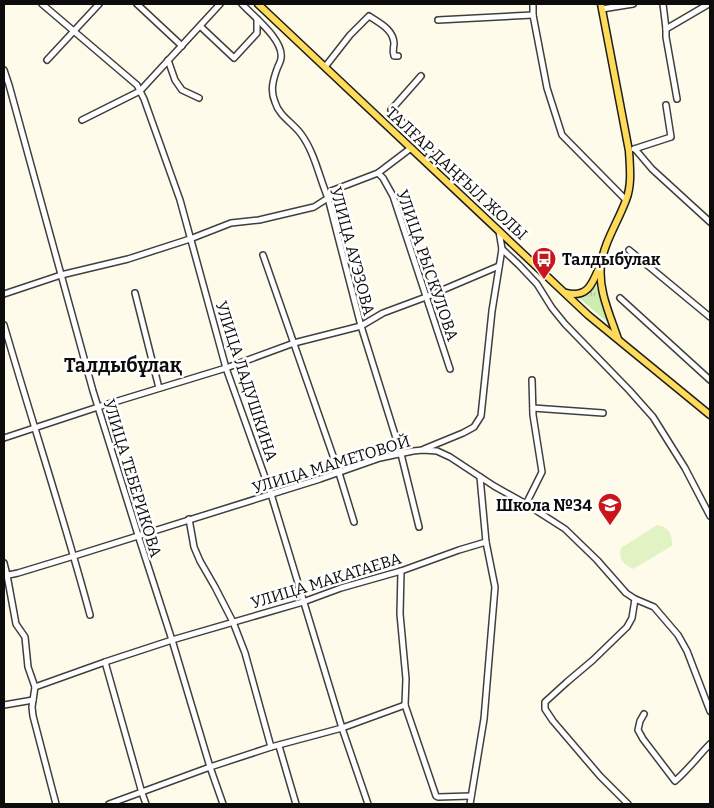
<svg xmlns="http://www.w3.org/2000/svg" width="714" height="808" viewBox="0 0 714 808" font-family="Bitter,serif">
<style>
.grass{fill:url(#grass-tufts)}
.pitch{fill:#e1f3c3}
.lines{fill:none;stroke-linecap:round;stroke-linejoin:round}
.minor-casing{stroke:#3f3f3f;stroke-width:8}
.major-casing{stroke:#1d1d1d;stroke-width:9}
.minor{stroke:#fff;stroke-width:5}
.major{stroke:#ffdb5a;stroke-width:6}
.labels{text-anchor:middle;stroke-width:5;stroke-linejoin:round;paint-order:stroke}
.street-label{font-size:16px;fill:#0c0c0c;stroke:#fff}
.poi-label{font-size:16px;font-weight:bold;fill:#0c0c0c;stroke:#fff;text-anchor:start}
.quarter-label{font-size:19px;font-weight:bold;fill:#0c0c0c;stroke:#fff}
</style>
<defs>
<pattern id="grass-tufts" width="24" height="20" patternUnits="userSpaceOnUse" patternTransform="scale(1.25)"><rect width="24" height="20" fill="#ceedb0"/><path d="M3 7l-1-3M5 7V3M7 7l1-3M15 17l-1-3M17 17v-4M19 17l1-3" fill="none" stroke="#b0ca96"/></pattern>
</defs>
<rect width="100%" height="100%" fill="#fffbea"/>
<!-- grass -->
<path class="grass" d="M 596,284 L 607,319 L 613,329 L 606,321 L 579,298 L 589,295 Z"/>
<!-- pitch -->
<path class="pitch" d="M 657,525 C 670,528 672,534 672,546 L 633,569 C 623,564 618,559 621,548 Z"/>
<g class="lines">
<defs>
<g id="minor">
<path d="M 42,4 L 137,85 L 144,99 L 180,200 L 226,368 L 271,494 L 342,728 L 368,804"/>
<path d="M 137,4 L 182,46"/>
<path d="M 242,4 C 253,16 284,40 281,58 C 281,61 278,66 277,69 C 273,80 270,91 275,102 C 279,116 293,123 301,134 C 315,153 319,177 328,198 L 361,326 L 401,454 L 419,527"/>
<path d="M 533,4 L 533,15 L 547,88 L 562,135 L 626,200"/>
<path d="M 663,4 L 666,29 L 666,37 L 677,99"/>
<path d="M 602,9 L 633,4"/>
<path d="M 438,20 L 533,15"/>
<path d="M 200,26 L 234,58 L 257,33 L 257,19"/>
<path d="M 666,29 L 707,5"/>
<path d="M 47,60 L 99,4"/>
<path d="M 168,60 L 175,80 L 182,90 L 199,98"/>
<path d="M 325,67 L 350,35 L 369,16 C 379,23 393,29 394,43 C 394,48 392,50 394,56 L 398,56"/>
<path d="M 4,70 L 9,85 L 93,391 L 138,535 L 172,640 L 210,767 L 223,804"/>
<path d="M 421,76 L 391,110 L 431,154 L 425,161"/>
<path d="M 82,120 L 140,91 L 220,4"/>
<path d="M 634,149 L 671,137 L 666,105"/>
<path d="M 635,149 L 652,169 L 710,222"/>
<path d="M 378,173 L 383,178 L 393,196 L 450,369"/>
<path d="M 502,249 L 519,265 L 537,284 L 552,308 L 565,324 L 629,390 L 653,417 L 685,468 L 710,516"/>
<path d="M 629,250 L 710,317"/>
<path d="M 263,255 L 339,473 L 354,522"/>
<path d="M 135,293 L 159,388"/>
<path d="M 4,294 L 61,275 L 128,259 L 190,239 L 231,223 L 259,220 L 314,207 L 328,198 L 331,191 L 378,173 L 411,148"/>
<path d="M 620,298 L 710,380"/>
<path d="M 4,325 C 32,422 64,518 90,615"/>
<path d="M 533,408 L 603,413"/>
<path d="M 4,438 L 98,407 L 226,368 L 294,343 L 361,326 L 383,313 L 426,297 L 499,266"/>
<path d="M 424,449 L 463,433 L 474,427 L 481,416 L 492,311 L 502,249 L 499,231"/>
<path d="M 526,504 L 542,472 L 533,415 L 532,380"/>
<path d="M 189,519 L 194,547 L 200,561 L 215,587 L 233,622 L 245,653 L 271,747"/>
<path d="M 4,563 L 7,575 L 16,624 L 25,637 L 28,667 L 35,687"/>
<path d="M 401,571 L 400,614 L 406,679 L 405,705 L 436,796 L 438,797 L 471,796"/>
<path d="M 4,576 L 18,573 L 74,556 L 320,479 L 380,458 L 413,451 L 423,450 L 437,451 L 450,457 L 494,486 L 526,504 L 565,529 L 597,560 L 626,593 L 635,599 L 654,607 L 678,635 L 687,651 L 710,711"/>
<path d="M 4,705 L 33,700"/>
<path d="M 644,714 L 640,721 L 638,730 L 643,739 L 675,781 C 688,770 698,756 710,744"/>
<path d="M 279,746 L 296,804"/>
<path d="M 56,804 L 33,716 L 32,707 L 35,687 L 105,662"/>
<path d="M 109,804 L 210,767 L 271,747 L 342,728 L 405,705"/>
<path d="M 146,804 L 142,793 L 105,662 L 172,640 L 303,602 L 341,588 L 401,571 L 459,550 L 486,542"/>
<path d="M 470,804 L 484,719 L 495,587 L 486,542 L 480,477"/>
<path d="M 628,804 L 600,776 L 553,721 L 545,709 L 545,702 L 567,682 L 593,660 L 627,627 L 632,618 L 635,599"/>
</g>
<g id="major">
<path d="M 258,4 L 588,315 L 710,415"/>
<path d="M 601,4 L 629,151 C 630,168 632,185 626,200 C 618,222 604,242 601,265 C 598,290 610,315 618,339"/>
<path d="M 566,293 C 587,298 592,285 599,268"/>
</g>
</defs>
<!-- minor casing -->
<use href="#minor" class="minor-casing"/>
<!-- major casing -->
<use href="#major" class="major-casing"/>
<!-- minor -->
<use href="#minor" class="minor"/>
<!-- major -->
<use href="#major" class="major"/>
</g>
<!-- icons -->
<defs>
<symbol id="bus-pin" viewBox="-11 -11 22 30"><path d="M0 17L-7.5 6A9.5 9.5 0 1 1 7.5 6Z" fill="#c9161a" stroke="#fff"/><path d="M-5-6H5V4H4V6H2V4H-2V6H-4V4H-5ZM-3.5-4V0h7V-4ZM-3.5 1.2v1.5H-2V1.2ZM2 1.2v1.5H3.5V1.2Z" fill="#fff"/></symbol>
<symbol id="school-pin" viewBox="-11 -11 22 30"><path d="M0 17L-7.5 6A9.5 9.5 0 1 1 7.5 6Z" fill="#c9161a" stroke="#fff"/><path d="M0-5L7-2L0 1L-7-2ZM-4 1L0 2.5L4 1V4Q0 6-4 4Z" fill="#fff"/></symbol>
</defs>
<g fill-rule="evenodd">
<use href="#bus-pin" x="530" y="245" width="28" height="38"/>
<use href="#school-pin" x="596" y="491" width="28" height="38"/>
</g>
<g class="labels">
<!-- street labels -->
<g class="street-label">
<text transform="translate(457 173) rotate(43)" y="6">ТАЛҒАР ДАҢҒЫЛ ЖОЛЫ</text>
<text transform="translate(353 251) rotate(75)" y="6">УЛИЦА АУЭЗОВА</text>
<text transform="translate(428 265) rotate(71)" y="6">УЛИЦА РЫСКУЛОВА</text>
<text transform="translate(247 381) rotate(72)" y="6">УЛИЦА ЛАДУШКИНА</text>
<text transform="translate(331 464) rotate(-17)" y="6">УЛИЦА МАМЕТОВОЙ</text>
<text transform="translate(133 478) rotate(73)" y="6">УЛИЦА ТЕБЕРИКОВА</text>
<text transform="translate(326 580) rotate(-17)" y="6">УЛИЦА МАКАТАЕВА</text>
</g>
<!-- poi labels -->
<g class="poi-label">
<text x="562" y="265">Талдыбулак</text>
<text x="592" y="511" text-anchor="end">Школа №34</text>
</g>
<!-- quarter labels -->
<g class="quarter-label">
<text x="123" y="372">Талдыбұлақ</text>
</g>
</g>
<!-- border -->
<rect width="714" height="808" fill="none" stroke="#0c0c0c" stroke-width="10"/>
</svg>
